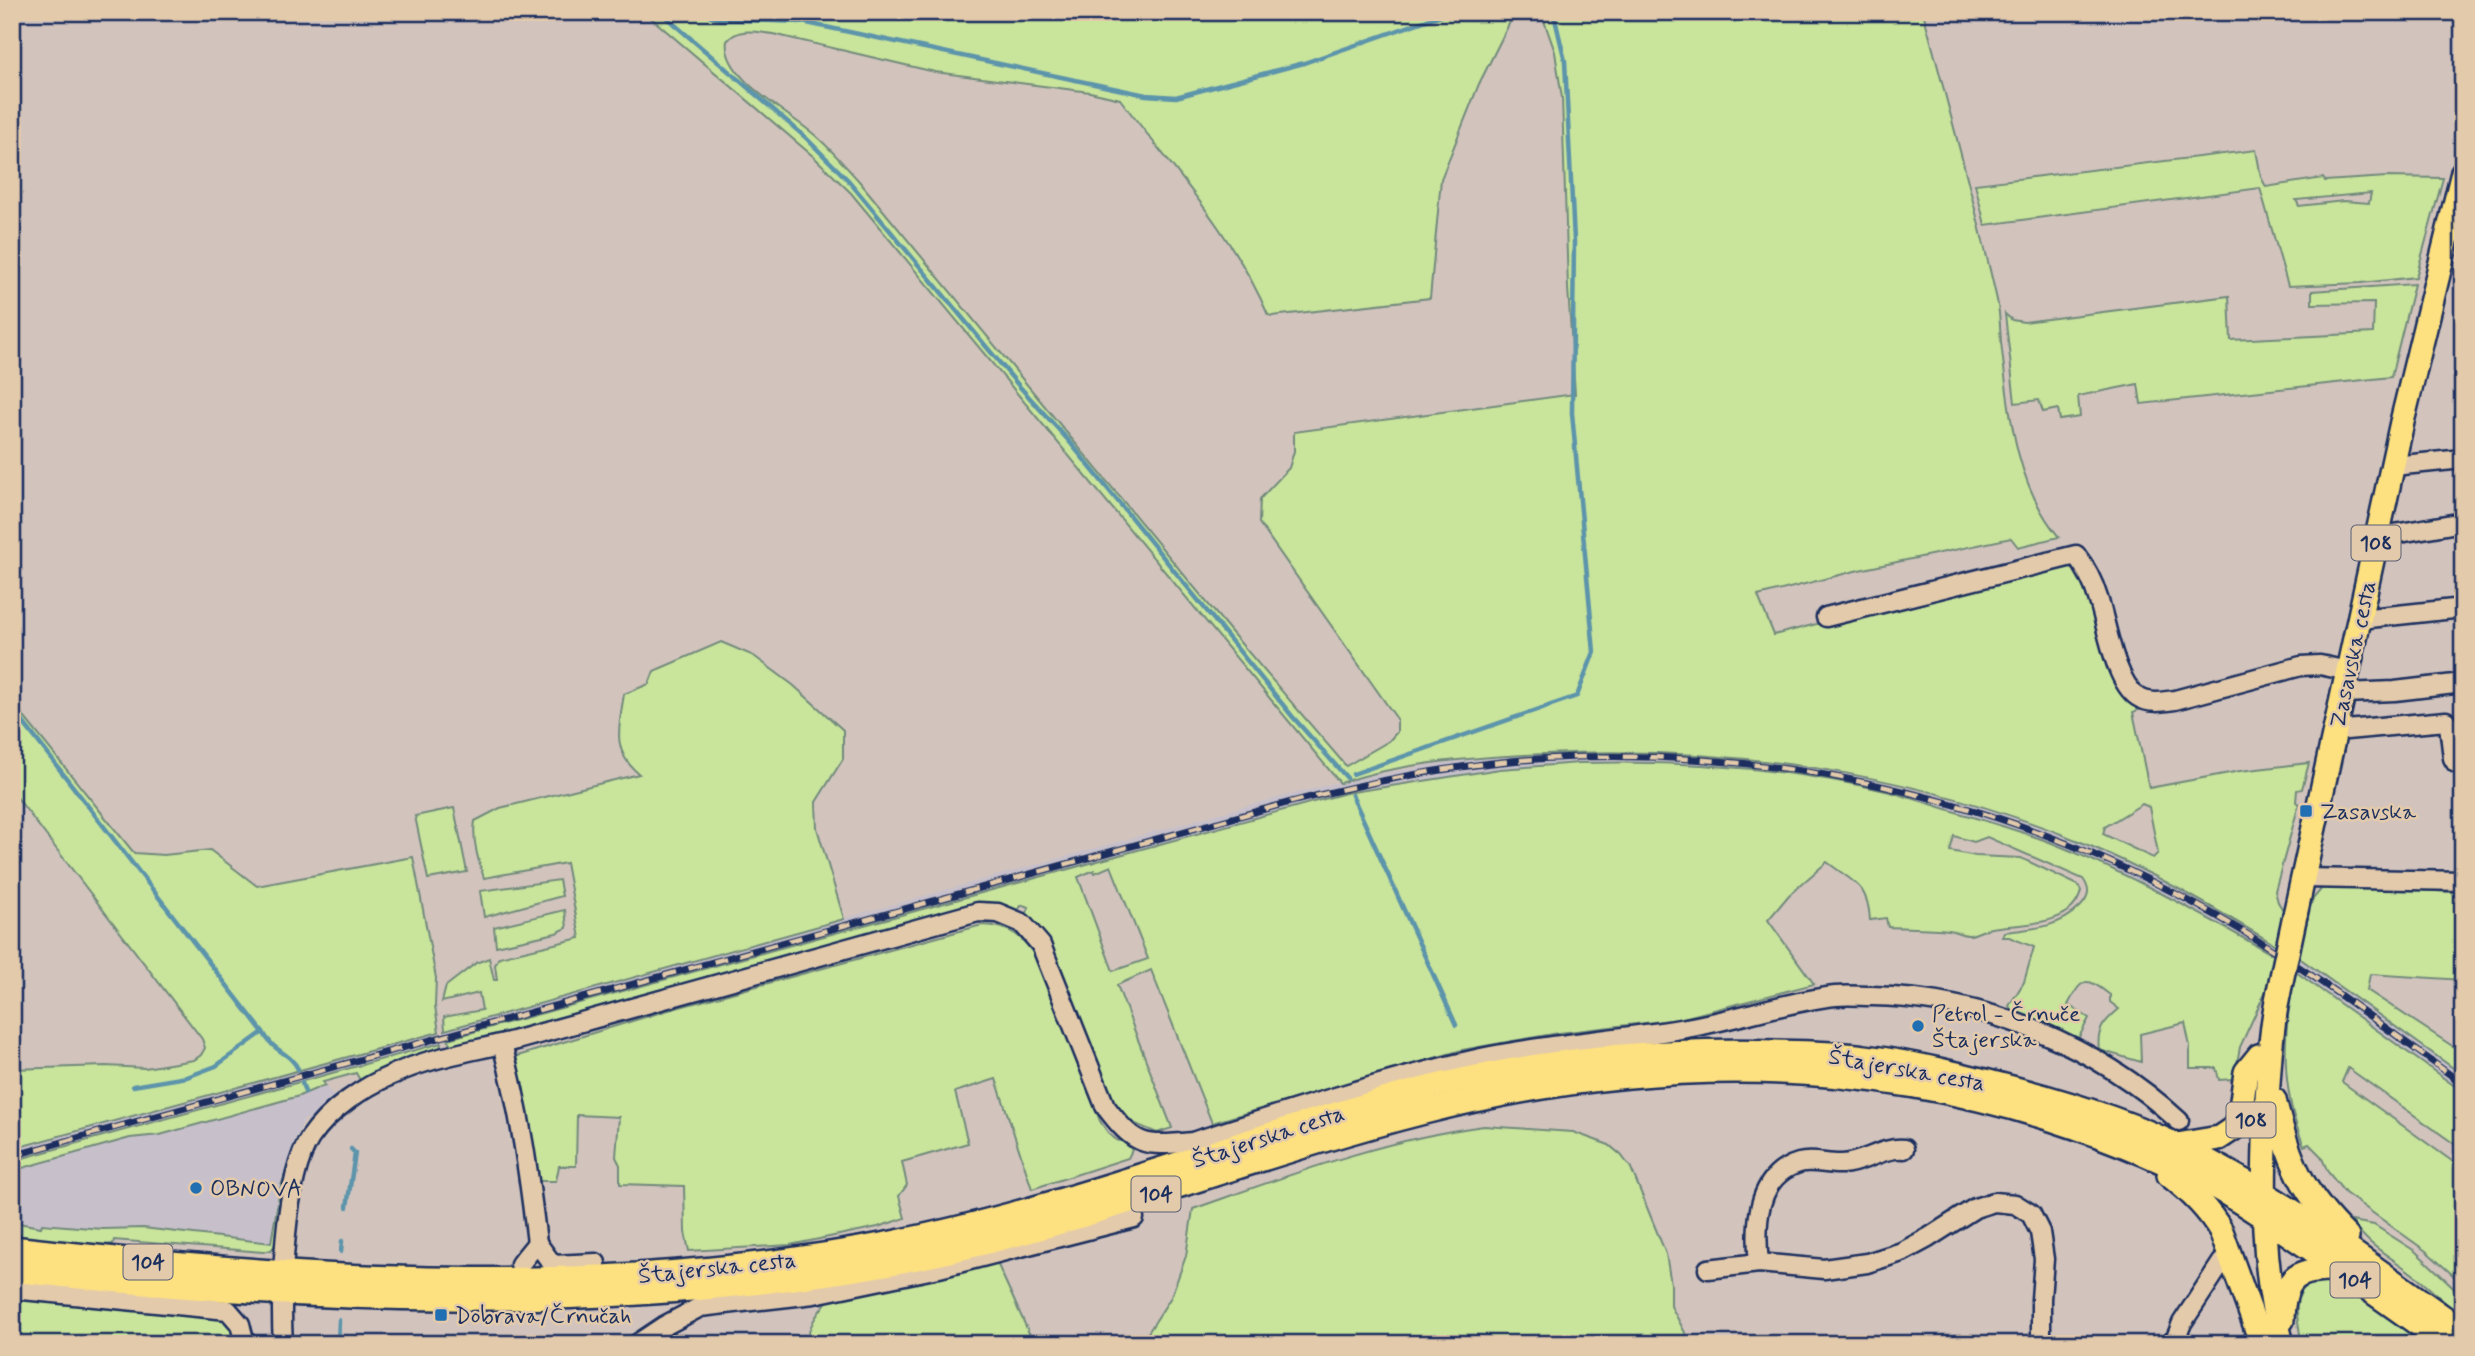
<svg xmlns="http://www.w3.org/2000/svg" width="2475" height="1356" viewBox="0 0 2475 1356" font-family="Mynerve,sans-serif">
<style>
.built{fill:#c7c0ca}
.green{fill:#c9e49b;stroke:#728a7c;stroke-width:2;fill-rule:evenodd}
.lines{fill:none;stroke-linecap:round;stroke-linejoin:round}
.stream{stroke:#5c94ab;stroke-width:4.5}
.minor-casing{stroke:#1b2f5e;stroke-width:23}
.major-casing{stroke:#1b2f5e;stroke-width:28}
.minor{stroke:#e3caab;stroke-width:18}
.major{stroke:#fde080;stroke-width:23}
.rail-casing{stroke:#1b2f5e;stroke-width:7}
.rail{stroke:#e3caab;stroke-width:4.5;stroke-dasharray:13;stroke-linecap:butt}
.major-bridge-casing{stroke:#1b2f5e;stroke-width:28;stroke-linecap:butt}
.major-bridge{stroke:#fde080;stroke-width:23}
.poi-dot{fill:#1f6fb2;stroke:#e3caab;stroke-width:2.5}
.labels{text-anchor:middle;stroke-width:5;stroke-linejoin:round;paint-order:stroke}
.shield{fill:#e3caab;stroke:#575e75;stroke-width:2}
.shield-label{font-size:21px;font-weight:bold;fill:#1b2f5e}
.street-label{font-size:23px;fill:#1b2f5e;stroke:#e3caab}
.poi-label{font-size:23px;fill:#1b2f5e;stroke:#e3caab;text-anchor:start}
</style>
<rect width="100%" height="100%" fill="#d2c4bd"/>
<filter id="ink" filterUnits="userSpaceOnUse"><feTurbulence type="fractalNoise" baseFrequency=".0143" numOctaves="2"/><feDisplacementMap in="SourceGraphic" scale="14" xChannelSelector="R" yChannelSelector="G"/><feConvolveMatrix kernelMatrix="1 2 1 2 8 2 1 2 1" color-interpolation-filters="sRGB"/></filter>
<g filter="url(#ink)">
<!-- built -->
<g class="built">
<path d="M 1595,751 L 1707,754 L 1792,764 L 1854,775 L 1974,804 L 2082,842 L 2157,877 L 2298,957 L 2463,1075 L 2463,1092 L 2275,956 L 2196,910 L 2052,843 L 2017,830 L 1889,792 L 1835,781 L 1746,768 L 1657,763 L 1579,763 L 1500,769 L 1346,793 L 448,1039 L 445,1030 L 1231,810 L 1351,779 L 1448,762 L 1501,756 Z"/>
<path d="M 439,1032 L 441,1043 L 12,1161 L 12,1149 Z"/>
<path d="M 325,1085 L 336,1100 L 315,1122 L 305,1119 L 303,1121 L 280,1189 L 271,1243 L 143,1228 L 103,1229 L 41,1227 L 12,1222 L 12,1171 L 106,1144 L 130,1138 L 160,1135 L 299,1096 Z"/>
</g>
<!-- green -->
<g class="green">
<path d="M 644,12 L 1515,12 L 1479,84 L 1441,179 L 1430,298 L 1272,316 L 1268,315 C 1234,235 1172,168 1120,99 L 1090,92 L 935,72 L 773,34 C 755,32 739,27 727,41 C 721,78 792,114 817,137 C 832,150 845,166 859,181 L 1232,633 L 1346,766 L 1389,741 L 1397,732 L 1397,719 L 1259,523 L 1260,499 L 1289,468 L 1294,451 L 1294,432 L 1575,394 L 1568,288 L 1562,98 L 1555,52 L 1542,15 L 1539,12 L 1923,12 C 1949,108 1975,203 1997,300 C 2000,313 2000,328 2001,342 C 2009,409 2014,483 2059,537 L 2018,547 L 2011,538 L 1859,570 L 1758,596 L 1774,635 L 2056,562 L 2069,560 L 2080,566 L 2115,669 L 2151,705 L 2133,712 L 2149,788 L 2240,771 L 2309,763 L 2302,789 L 2297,790 L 2296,802 L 2299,804 L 2275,891 L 2278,902 L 2283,910 L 2277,946 C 2214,908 2150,870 2081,842 C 1911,772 1727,745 1544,754 C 1478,757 1403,762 1340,783 L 851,193 L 814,157 ZM 2142,804 L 2149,807 L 2158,853 L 2153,858 L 2103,834 L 2105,827 Z"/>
<path d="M 2256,150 L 2261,177 L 2266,187 L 2323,178 L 2325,181 L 2387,177 L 2443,178 L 2416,277 L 2361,283 L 2288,286 L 2260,188 L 1985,225 L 1975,184 ZM 2371,193 L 2369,203 L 2344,201 L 2299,206 L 2296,200 Z"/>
<path d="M 2414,284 L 2391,377 L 2141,404 L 2138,384 L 2078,396 L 2080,417 L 2060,420 L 2058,409 L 2043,412 L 2039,400 L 2015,403 L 2005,314 L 2012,320 L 2024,322 L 2229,296 L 2231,340 L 2373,333 L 2374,303 L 2312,304 L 2312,291 Z"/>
<path d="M 721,642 L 754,656 L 793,685 L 843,730 L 843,759 L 816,802 L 817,828 L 844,919 L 445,1030 L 444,1017 L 482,1010 L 479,993 L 442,1002 L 446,986 L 476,963 L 489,958 L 494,980 L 497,980 L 495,965 L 499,957 L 580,938 L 566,863 L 484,878 C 478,861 472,839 475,821 L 500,808 L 639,774 C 611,751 619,727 624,694 L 649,684 L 654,671 Z"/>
<path d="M 12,702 L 134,853 L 164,855 L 210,850 L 257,886 L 413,857 L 436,978 L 435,1006 L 439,1032 L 12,1149 L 12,1069 L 106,1066 L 145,1068 L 194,1060 L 201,1055 L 205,1048 L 202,1039 L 12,791 Z"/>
<path d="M 1579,763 C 1684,760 1788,768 1890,792 C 1912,798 1934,805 1956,812 C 1989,822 2021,831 2052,843 C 2130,874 2203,915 2275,956 L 2269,984 L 2240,1047 L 2234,1079 L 2219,1080 L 2216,1068 L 2190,1068 L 2190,1046 L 2185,1023 L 2140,1034 L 2141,1062 L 2099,1050 C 2096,1029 2105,1021 2119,1009 L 2110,1002 L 2110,995 C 2085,975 2082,978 2068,1005 L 2089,1018 L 2078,1039 L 2074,1040 L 2011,1009 L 2009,1006 L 2024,982 L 2034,947 L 2009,937 L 2002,937 L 2004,932 C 2032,929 2059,928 2080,907 C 2089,898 2091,890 2083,879 L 1987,837 L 1974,842 L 1954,836 L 1950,851 L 1976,856 L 2021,858 L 2078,885 L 2081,891 C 2073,928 2019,923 1991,928 C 1984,929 1977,934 1970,935 C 1964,936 1955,931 1949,930 C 1929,928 1908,928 1888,927 L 1886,918 L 1870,920 C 1868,884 1854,883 1827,862 L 1789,895 L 1768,920 L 1814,984 L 1679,1019 L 1559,1033 L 1462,1050 L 1212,1123 L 1151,970 L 1117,985 L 1172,1128 L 1157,1133 C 1140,1125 1124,1122 1112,1107 L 1050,946 L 1042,931 L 1026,916 L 1029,907 L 1022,905 L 1017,911 L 991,904 L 968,908 L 497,1037 L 492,1035 L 451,1048 L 448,1039 L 1346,793 L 1500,769 ZM 1111,866 L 1148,959 L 1113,971 L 1078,877 L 1094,870 L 1095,873 Z"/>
<path d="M 454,808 L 467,872 L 428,879 L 415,816 Z"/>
<path d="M 559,880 L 562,896 L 484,917 L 480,891 Z"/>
<path d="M 2340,884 L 2463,893 L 2463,980 L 2370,974 L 2367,990 L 2463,1053 L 2463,1075 L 2298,957 L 2312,900 L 2323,887 Z"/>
<path d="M 565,910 L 567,928 L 556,933 L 496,946 L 494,927 Z"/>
<path d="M 982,925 C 1012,926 1022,936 1038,960 L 1100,1121 L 1109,1134 L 1118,1141 L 1122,1139 L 1132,1150 L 1128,1158 L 1032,1189 L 996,1079 L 955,1092 L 968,1143 L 902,1162 L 907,1185 L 899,1196 L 905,1218 L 878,1227 L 790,1245 L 689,1251 L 685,1232 L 684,1186 L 620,1184 L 620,1165 L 616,1157 L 619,1117 L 577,1115 L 576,1166 L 559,1166 L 556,1181 L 535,1181 L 511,1058 L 665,1011 Z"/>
<path d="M 2296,972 L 2463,1092 L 2463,1150 L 2348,1068 L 2342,1082 L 2463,1169 L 2463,1284 L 2426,1251 L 2345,1193 L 2328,1172 L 2321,1156 L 2309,1144 L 2304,1146 C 2280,1089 2282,1031 2296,972 Z"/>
<path d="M 441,1043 L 440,1051 L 362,1084 L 356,1073 L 323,1082 L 325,1085 L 299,1096 L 160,1135 L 130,1138 L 12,1171 L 12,1161 Z"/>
<path d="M 1484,1126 L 1573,1132 L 1609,1145 L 1621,1155 L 1631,1168 L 1666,1254 L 1671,1284 L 1671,1306 L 1691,1344 L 1129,1344 L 1144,1339 L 1171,1297 L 1186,1256 L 1193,1209 C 1287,1176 1384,1139 1484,1126 Z"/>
<path d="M 297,1139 L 299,1142 L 283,1182 L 275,1245 L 271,1250 L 263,1252 L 114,1240 L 113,1244 L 89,1247 L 12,1239 L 12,1222 L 41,1227 L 42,1224 L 103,1229 L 143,1228 L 271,1243 L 280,1189 Z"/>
<path d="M 2352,1221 L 2374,1225 L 2415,1251 L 2463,1296 L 2463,1319 C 2447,1304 2431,1289 2414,1275 C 2392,1257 2367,1246 2352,1221 Z"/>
<path d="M 997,1263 L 1034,1344 L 808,1344 C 807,1326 818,1313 828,1300 Z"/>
<path d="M 2337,1281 L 2432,1344 L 2302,1344 C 2298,1321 2289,1297 2311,1282 Z"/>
<path d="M 12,1294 L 225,1317 L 231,1324 L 237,1344 L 12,1344 Z"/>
</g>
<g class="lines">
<!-- stream -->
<g class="stream">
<path d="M 660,12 L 804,136 L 848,180 L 1019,386 L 1069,441 L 1292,716 L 1347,778"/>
<path d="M 701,12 L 718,19 L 802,22 L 1146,95 L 1176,97 L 1304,63 L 1450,12"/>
<path d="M 12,704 L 19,717 L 263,1032 C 274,1053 290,1052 298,1069"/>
<path d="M 1353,774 L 1577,696 L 1594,652 L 1572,413 L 1574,241 L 1565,61 L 1555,19 L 1549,12"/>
<path d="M 1352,795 L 1456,1025"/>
<path d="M 302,1083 L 305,1092"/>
<path d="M 133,1086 L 187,1077 L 216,1066 L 263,1032"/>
<path d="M 347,1207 L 355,1153 L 351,1149"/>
<path d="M 341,1252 L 342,1241"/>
<path d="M 338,1344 L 339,1320"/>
</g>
<defs>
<g id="minor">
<path d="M 2393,466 L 2463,459"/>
<path d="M 2377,537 L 2463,522"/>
<path d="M 1826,617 L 2076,555 C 2086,568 2093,581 2098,598 C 2107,624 2114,681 2138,697 C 2149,704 2162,702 2175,700 L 2301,666 L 2320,665 L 2348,671"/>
<path d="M 2360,619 L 2463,608"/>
<path d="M 2344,693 L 2395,691 L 2463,683"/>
<path d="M 2335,731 L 2446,721 L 2449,725 L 2453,758 L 2456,763 L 2463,766"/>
<path d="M 2304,878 L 2463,881"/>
<path d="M 502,1044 C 520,1110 529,1175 537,1243 L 520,1264"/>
<path d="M 537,1243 L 553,1265 L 596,1263"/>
<path d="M 1759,1263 C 1755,1227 1755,1176 1799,1163 C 1813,1159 1828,1165 1842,1164 C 1864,1163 1882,1147 1904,1149"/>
<path d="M 1708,1269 L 1759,1263 L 1824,1269 L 1867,1263 L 1902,1252 L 1928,1238 L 1975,1208 L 1994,1202 L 2015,1204 L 2031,1214 L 2040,1232 L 2044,1259 L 2041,1299 L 2041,1344"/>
<path d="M 12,1289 L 228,1310 L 240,1324 L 245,1344"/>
<path d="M 283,1344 C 280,1295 284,1178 310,1138 C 329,1110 363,1087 394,1074 C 431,1057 474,1051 513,1041 L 978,912 L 998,913 L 1022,923 L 1041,945 L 1105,1106 C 1135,1146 1143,1147 1192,1142 C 1288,1112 1383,1080 1481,1058 C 1547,1044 1614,1040 1680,1029 C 1733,1021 1783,1002 1835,996 C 1848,995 1860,996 1872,996 C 1985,998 2097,1045 2179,1121"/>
<path d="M 637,1344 L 664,1326 L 700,1307 L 814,1294 L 939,1268 L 1134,1218"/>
<path d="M 2170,1344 L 2176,1338 L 2182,1323 L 2222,1262"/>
</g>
<g id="major">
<path d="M 2295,915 L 2402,422 L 2463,172"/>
<path d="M 2279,991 C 2270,1031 2269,1073 2266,1114 C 2263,1192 2261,1268 2282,1344"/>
<path d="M 2274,1100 C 2289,1162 2302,1193 2347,1237"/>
<path d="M 2177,1145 L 2219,1138 L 2234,1128 L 2240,1115 L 2246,1072 L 2259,1056"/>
<path d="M 2169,1175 C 2190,1191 2208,1208 2221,1231 L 2262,1344"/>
<path d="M 12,1248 C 304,1281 602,1300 892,1243 C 1069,1208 1235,1140 1408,1093 C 1529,1061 1651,1048 1776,1052 C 1806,1053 1836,1053 1865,1057 C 1916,1063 1967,1076 2016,1089 C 2073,1104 2131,1122 2184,1149 C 2284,1197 2372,1268 2463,1331"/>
<path d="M 12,1270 C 302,1302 598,1315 886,1264 C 1070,1231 1243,1158 1424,1112 C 1695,1043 1963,1057 2215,1187 C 2248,1205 2279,1228 2311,1249 C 2356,1280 2402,1312 2446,1344"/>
<path d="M 2282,1320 C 2283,1274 2299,1269 2341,1270"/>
</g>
</defs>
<!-- minor casing -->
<use href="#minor" class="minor-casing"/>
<!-- major casing -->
<use href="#major" class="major-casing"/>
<!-- minor -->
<use href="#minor" class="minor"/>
<!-- major -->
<use href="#major" class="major"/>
<defs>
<path id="rail" d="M 12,1156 L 1287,803 C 1361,784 1435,768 1511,761 C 1746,741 1988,790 2195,904 C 2290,955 2376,1021 2463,1084"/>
</defs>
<!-- rail casing -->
<use href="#rail" class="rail-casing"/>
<!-- rail -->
<use href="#rail" class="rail"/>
<defs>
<path id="major-bridge" d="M 2279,991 L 2295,915"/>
</defs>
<!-- major-bridge casing -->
<use href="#major-bridge" class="major-bridge-casing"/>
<!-- major-bridge -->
<use href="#major-bridge" class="major-bridge"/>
</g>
</g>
<!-- markers -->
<g class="poi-dot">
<rect x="2299" y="804" width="14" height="14" rx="3.5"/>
<circle cx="1918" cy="1026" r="7"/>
<circle cx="196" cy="1188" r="7"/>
<rect x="434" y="1308" width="14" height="14" rx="3.5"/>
</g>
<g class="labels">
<!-- shield labels -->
<g class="shield">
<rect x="2351.5" y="525.5" width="49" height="35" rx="5"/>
<rect x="2226.5" y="1102.5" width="49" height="35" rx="5"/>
<rect x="1131.5" y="1176.5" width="49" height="35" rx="5"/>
<rect x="123.5" y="1244.5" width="49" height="35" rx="5"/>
<rect x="2330.5" y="1262.5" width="49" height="35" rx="5"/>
</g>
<g class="shield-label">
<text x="2376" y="550">108</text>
<text x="2251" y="1127">108</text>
<text x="1156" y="1201">104</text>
<text x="148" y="1269">104</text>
<text x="2355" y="1287">104</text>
</g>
<!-- street labels -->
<g class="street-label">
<text transform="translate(2352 654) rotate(-78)" y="8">Zasavska cesta</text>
<text transform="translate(1907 1069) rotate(10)" y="8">Štajerska cesta</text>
<text transform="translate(1268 1136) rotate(-18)" y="8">Štajerska cesta</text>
<text transform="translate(717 1267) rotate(-6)" y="8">Štajerska cesta</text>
</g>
<!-- poi labels -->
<g class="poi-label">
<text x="2320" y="819">Zasavska</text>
<text x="1932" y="1021">Petrol - Črnuče<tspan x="1932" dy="26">Štajerska</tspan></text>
<text x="210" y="1196">OBNOVA</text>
<text x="455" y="1323">Dobrava/Črnučah</text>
</g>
</g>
<!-- margin -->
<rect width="2475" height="1356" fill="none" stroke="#e3caab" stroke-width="42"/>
<rect x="21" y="21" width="2433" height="1314" fill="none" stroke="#1b2f5e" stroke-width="2.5" filter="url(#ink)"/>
</svg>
